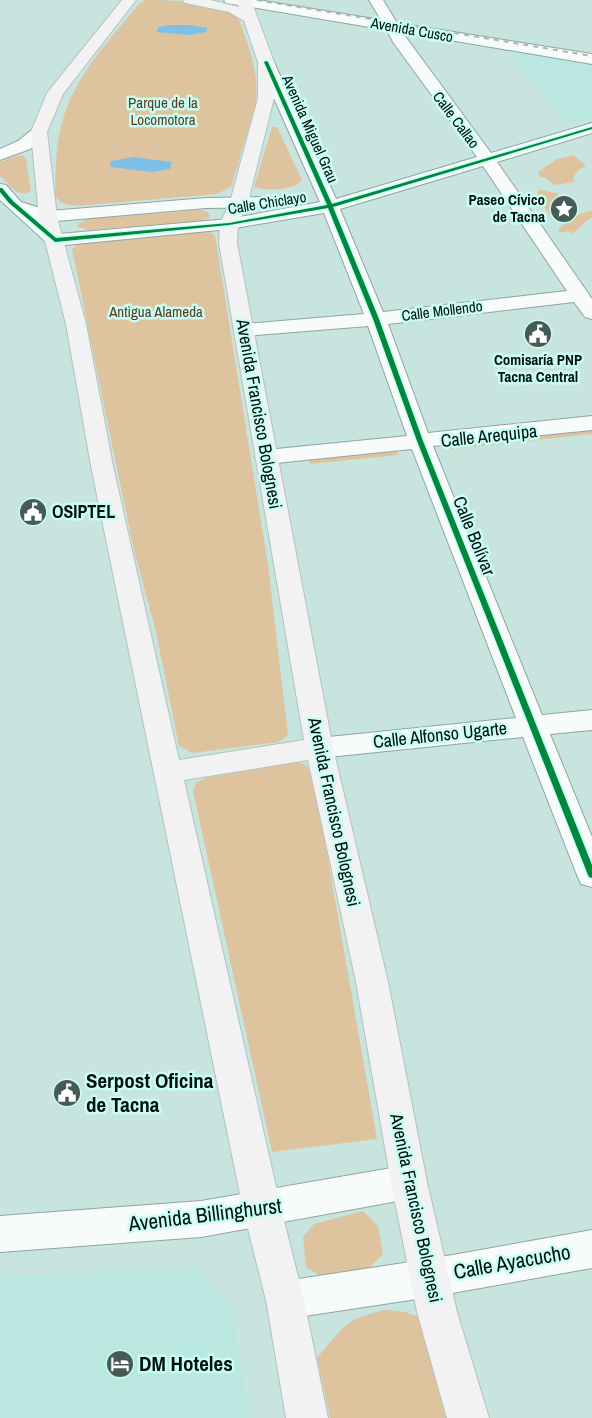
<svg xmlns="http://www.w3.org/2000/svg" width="592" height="1418" viewBox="0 0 592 1418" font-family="'Archivo Narrow',sans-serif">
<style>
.built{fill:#bae8e0}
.green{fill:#dec49e}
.water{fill:#7cc0e8}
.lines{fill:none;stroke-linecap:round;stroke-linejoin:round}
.street-casing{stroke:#8fa5a1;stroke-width:2}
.secondary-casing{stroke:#8fa5a1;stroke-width:2}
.primary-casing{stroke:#b3c1bf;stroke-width:2}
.street{fill:#f7fbfa;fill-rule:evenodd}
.secondary{fill:#f7fbfa;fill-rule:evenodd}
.primary{fill:#f2f2f3;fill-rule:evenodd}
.rail{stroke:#adb3b2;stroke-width:2;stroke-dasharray:5 5;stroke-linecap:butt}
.cycleway-casing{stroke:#c9fef4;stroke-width:3}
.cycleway{fill:#00873e;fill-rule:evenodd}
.labels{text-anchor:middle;stroke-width:5;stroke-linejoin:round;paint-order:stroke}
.far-street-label{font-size:15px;fill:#00100d;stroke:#c9fef4}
.far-park-label{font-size:15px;fill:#593b1f;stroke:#c9fef4}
.far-poi-label{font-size:15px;font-weight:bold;fill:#00100d;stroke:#c9fef4;text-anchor:end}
.street-label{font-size:18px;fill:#00100d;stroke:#c9fef4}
.poi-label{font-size:18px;font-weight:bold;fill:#00100d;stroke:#c9fef4;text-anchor:start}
.near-poi-label{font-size:21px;font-weight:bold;fill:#00100d;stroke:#c9fef4;text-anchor:start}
.near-street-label{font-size:21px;fill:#00100d;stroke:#c9fef4}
</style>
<rect width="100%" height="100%" fill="#c8e4df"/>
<!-- built -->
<g class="built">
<path d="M 509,51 L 592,62 L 592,118 L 567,125 Z"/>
<path d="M 197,1269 L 231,1309 L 250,1418 L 0,1418 L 0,1277 Z"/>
</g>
<!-- green -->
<g class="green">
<path d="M 146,0 C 177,0 211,2 238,17 C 249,46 259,71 256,103 L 231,187 L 217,194 L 88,205 C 75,206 64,207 55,197 C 56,177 55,156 59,136 C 68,83 106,44 139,4 Z"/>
<path d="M 272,127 L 277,127 L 302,180 C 294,191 265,191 254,187 Z"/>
<path d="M 574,155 L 586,166 L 578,170 L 573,178 L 575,182 L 555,185 L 544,177 L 540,177 L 538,172 L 557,159 Z"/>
<path d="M 16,156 L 24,156 L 26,159 L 31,191 C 18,199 9,184 0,176 L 0,162 Z"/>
<path d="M 538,190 L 557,193 L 568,213 L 551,217 L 538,198 Z"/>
<path d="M 199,210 L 208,212 L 210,217 L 202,221 L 88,230 L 76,226 L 86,219 Z"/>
<path d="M 592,210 L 592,218 L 586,221 L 573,234 L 570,231 L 560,232 L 558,229 L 575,216 Z"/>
<path d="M 205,229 L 215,235 L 268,565 L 288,735 L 279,742 L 193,753 L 179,746 L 156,632 L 134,550 L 116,464 L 72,249 L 80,243 Z"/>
<path d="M 592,428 L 592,434 L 452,449 L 450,443 Z"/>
<path d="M 396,449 L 399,455 L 310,464 L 308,459 Z"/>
<path d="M 298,762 L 305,765 L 313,773 L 377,1139 L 272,1152 L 193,791 L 196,783 L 205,778 Z"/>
<path d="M 363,1211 L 378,1226 L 383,1254 L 368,1269 L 323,1278 L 306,1267 L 303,1237 L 314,1224 Z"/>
<path d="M 386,1310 L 405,1312 L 419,1317 L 446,1418 L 330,1418 L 317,1358 C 343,1328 345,1318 386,1310 Z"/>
</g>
<!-- water -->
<g class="water">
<path d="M 170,25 L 189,25 L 207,28 L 206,32 L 189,35 L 156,32 L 159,27 Z"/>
<path d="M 134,157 L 172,162 L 170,169 L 152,172 L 110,167 L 111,161 Z"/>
</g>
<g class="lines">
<defs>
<g id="street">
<path d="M 239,0 L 258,0 L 381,20 L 369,0 L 383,0 L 397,23 L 592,54 L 592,64 L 402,32 L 491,153 L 592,123 L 592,133 L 497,162 L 592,299 L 592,319 L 585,317 L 574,302 L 388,324 L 428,433 L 592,416 L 592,430 L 433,446 L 542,715 L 592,710 L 592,730 L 550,734 L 592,837 L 592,887 L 581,884 L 577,875 L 523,737 L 319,758 L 309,755 L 305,748 L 309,741 L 319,738 L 516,718 L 412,449 L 266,464 L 258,462 L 255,457 L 258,452 L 266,450 L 407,436 L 368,326 L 244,336 L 237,334 L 234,330 L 237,326 L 244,324 L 364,314 L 324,213 L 229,229 L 55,246 L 48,244 L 0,200 L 0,184 L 6,185 L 21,202 L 50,211 L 206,198 L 266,197 L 272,198 L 275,202 L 272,206 L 266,207 L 206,208 L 45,222 L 59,234 L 229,219 L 320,202 L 258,62 L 266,57 L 274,62 L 336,199 L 477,157 L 393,42 L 387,30 L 245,6 L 240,5 ZM 483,166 L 567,291 L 383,312 L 340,209 Z"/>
<path d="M 39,127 L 45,129 L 47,132 L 30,149 L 0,160 L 0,149 L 18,141 L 33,129 Z"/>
<path d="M 592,1230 L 592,1268 L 430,1297 L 285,1319 L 271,1314 L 266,1300 L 271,1286 L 285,1281 L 430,1259 Z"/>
</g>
<g id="secondary">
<path d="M 224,0 L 251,0 L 252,2 L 245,6 L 226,3 Z"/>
<path d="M 409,1165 L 422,1170 L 427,1182 L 422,1194 L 409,1199 L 201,1237 L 0,1252 L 0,1216 L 201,1201 Z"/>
</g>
<path id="primary" d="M 122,0 L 136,0 L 63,94 L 47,132 L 57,217 L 86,324 L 113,466 L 179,760 L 304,740 L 219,243 L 220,224 L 230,202 L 258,98 L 258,62 L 244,21 L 229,12 L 185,3 L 183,0 L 210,0 L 239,7 L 237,0 L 251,0 L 274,62 L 274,98 L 248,202 L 238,224 L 237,243 L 333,748 L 388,982 L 427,1182 L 457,1312 L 489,1418 L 447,1418 L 417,1312 L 391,1182 L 356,982 L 308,760 L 184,780 L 281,1209 L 304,1300 L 328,1418 L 286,1418 L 266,1300 L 243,1209 L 91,466 L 66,324 L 39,217 L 31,132 L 47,93 Z"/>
</defs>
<!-- street casing -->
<use href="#street" class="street-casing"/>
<!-- secondary casing -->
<use href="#secondary" class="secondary-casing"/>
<!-- primary casing -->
<use href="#primary" class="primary-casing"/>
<!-- street -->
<use href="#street" class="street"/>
<!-- secondary -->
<use href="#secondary" class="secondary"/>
<!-- primary -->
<use href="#primary" class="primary"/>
<!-- rail -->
<path class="rail" d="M 257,0 L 592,56"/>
<defs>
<path id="cycleway" d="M 266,61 L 268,62 L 332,204 L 592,127 L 592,129 L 333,207 L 379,319 L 423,441 L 592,865 L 592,878 L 589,877 L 588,875 L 417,441 L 373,319 L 328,208 L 229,225 L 55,242 L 9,203 L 0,192 L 0,188 L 2,188 L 13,201 L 56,238 L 229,223 L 327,205 L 264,62 Z"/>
</defs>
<!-- cycleway casing -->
<use href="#cycleway" class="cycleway-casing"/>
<!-- cycleway -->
<use href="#cycleway" class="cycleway"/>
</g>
<!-- icons -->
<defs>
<symbol id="sight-disc" viewBox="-11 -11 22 22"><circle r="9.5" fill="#465a56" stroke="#c9fef4"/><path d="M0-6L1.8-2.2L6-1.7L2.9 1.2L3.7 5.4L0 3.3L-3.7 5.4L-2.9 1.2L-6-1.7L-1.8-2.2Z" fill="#fff"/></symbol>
<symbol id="civic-disc" viewBox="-11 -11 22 22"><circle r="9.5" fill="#465a56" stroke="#c9fef4"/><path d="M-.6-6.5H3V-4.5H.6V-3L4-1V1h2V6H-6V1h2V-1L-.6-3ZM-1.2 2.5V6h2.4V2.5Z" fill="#fff"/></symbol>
<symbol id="hotel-disc" viewBox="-11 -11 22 22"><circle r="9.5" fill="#465a56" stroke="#c9fef4"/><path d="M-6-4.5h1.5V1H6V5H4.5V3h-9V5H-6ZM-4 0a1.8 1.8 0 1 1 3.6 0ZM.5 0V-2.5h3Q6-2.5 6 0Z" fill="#fff"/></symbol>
</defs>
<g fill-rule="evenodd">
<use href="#sight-disc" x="548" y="193" width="32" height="32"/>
<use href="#civic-disc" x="522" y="318" width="32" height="32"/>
<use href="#civic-disc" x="17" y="496" width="32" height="32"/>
<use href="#civic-disc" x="51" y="1077" width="32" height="32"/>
<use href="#hotel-disc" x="104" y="1348" width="32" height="32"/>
</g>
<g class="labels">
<!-- far-street labels -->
<g class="far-street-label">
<text transform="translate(412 30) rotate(10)" y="5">Avenida Cusco</text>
<text transform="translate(456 120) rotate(53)" y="5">Calle Callao</text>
<text transform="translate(310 129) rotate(66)" y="5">Avenida Miguel Grau</text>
<text transform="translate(267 203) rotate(-9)" y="5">Calle Chiclayo</text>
<text transform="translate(442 311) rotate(-7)" y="5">Calle Mollendo</text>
</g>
<!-- far-park labels -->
<g class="far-park-label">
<text x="163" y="108">Parque de la<tspan x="163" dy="17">Locomotora</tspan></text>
<text x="156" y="317">Antigua Alameda</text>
</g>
<!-- far-poi labels -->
<g class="far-poi-label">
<text x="545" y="205">Paseo Cívico<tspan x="545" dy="17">de Tacna</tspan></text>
<text x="538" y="365" text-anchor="middle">Comisaría PNP<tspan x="538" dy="17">Tacna Central</tspan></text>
</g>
<!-- street labels -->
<g class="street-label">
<text transform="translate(259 414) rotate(80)" y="6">Avenida Francisco Bolognesi</text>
<text transform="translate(489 436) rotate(-6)" y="6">Calle Arequipa</text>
<text transform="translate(474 536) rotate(68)" y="6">Calle Bolívar</text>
<text transform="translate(440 735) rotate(-6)" y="6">Calle Alfonso Ugarte</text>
<text transform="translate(334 812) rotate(78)" y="6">Avenida Francisco Bolognesi</text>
<text transform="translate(416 1208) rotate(78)" y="6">Avenida Francisco Bolognesi</text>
</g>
<!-- poi labels -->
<g class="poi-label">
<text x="52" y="518">OSIPTEL</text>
</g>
<!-- near-poi labels -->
<g class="near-poi-label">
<text x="86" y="1088">Serpost Oficina<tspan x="86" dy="24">de Tacna</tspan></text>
<text x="139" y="1371">DM Hoteles</text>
</g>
<!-- near-street labels -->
<g class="near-street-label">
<text transform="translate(205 1215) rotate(-7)" y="7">Avenida Billinghurst</text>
<text transform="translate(512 1262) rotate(-10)" y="7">Calle Ayacucho</text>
</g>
</g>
</svg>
